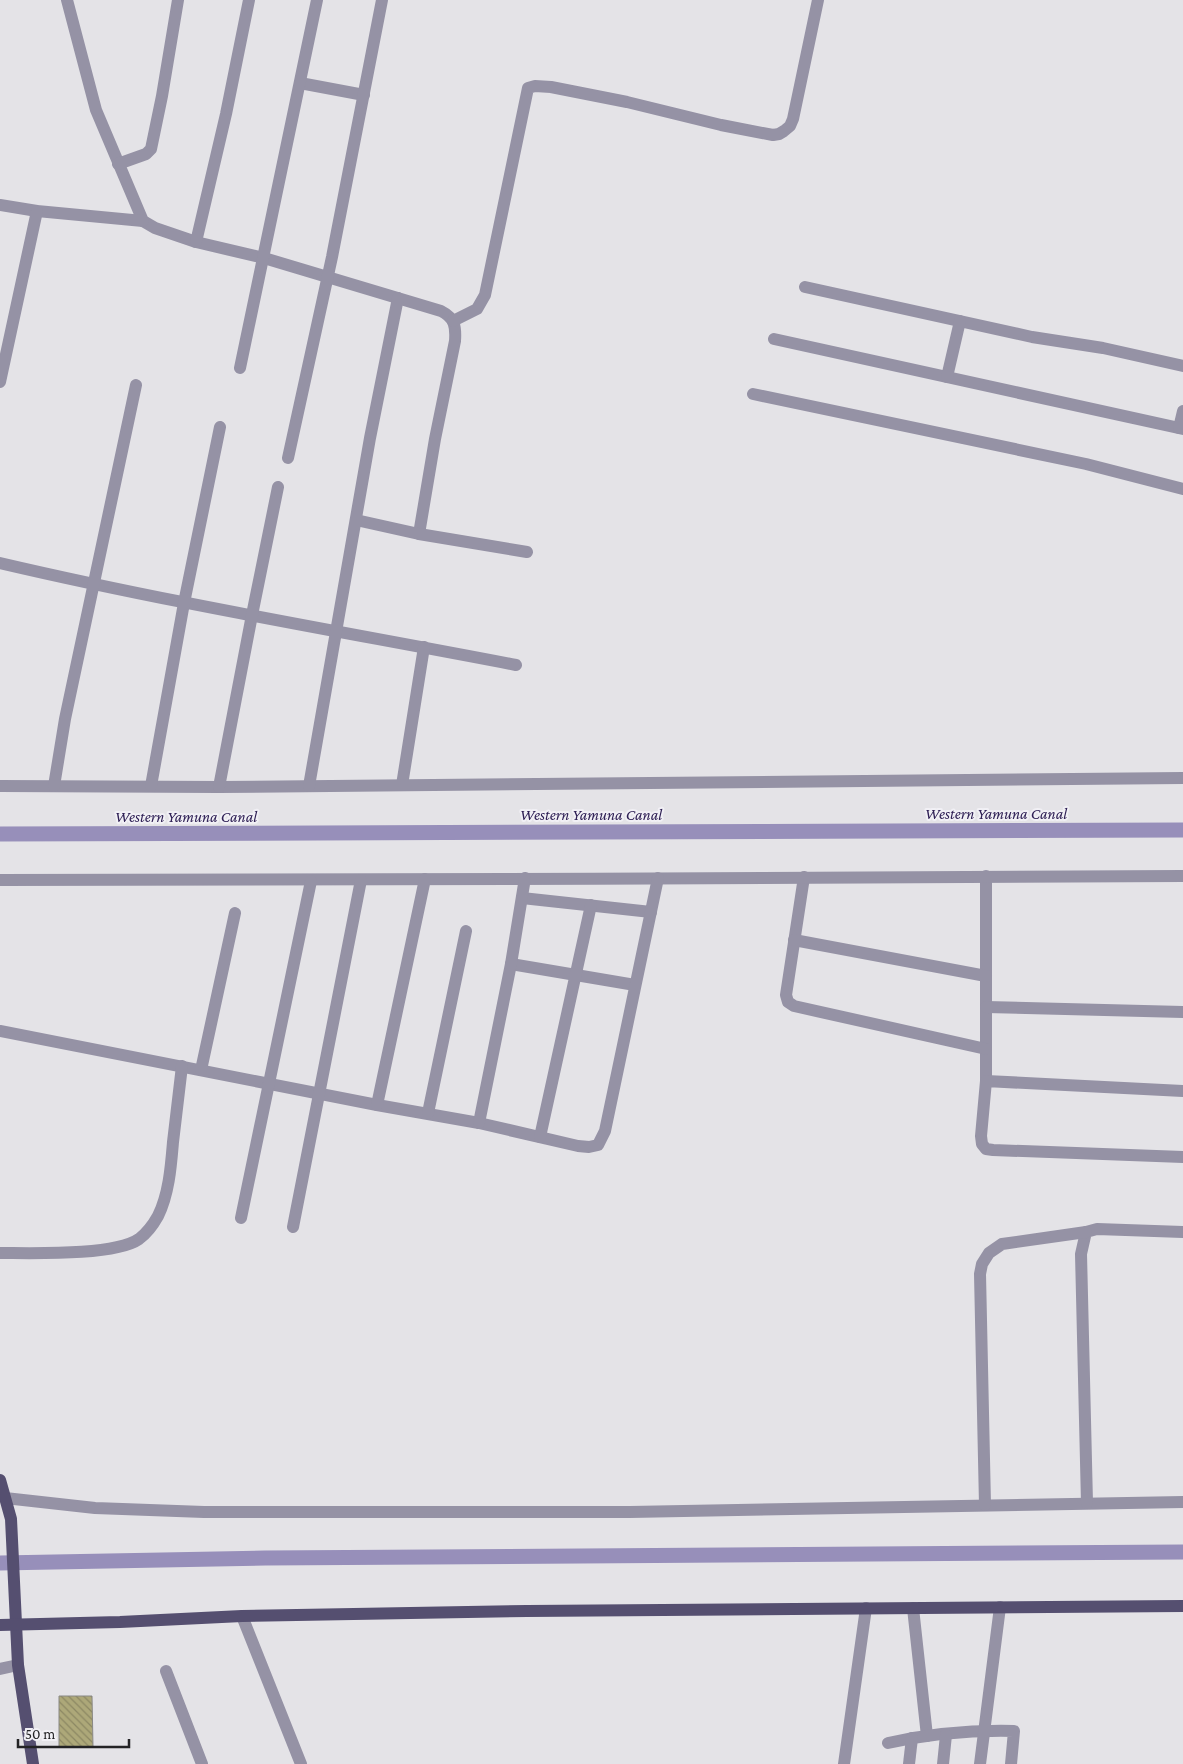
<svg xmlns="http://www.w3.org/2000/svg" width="1183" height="1764" viewBox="0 0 1183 1764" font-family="'Crimson Pro',serif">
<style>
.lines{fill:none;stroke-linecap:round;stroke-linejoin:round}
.canal{stroke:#978fba;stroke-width:15}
.building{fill:url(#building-back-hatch);stroke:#898885}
.minor{stroke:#9592a5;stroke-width:12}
.major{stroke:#554f70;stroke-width:12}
.labels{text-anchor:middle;stroke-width:4;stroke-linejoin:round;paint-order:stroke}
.water-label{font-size:16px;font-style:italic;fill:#2f2055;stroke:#f1f0f5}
</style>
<defs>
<pattern id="building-back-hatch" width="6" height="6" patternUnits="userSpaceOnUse" patternTransform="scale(1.25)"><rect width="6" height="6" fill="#ada879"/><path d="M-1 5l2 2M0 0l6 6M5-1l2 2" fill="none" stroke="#8c8863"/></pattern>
</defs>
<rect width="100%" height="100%" fill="#e4e3e7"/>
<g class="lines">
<!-- canal -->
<g class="canal">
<path d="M 0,834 L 1183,830"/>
<path d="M 0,1563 L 265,1558 L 1183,1552"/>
</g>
</g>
<!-- building -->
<path class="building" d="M 59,1696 L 92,1696 L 93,1747 L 59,1747 Z"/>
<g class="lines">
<!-- minor -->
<g class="minor">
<path d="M 67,0 L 96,110 L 143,221 L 155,228 L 196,242 L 264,258 L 441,311 C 455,318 456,327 455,341 L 435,439 L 419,534"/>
<path d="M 300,83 L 364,95"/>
<path d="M 118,164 L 146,154 L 151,149 L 162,96 L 178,0"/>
<path d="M 0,205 L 37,211 L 143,221"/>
<path d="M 196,242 L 226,114 L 249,0"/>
<path d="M 805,287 L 1032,337 L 1103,348 L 1183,366"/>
<path d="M 453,321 L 477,309 L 485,295 L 528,88 L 535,86 L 551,87 L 627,102 L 721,125 L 773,135 L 779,134 L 784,131 L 790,126 L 793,119 L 818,0"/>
<path d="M 774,339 L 1183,429"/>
<path d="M 240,368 L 317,0"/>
<path d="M 947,377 L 960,321"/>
<path d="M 0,382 L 37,211"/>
<path d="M 753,394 L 1086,464 L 1183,489"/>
<path d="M 1179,428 L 1183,411"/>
<path d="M 288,458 L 332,257 L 382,0"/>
<path d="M 356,520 L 419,534 L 527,552"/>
<path d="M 0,563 C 171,603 344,632 516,665"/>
<path d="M 402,785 L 424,647"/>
<path d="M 0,786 L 219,787 L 1183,778"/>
<path d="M 54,786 L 65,719 L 136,385"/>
<path d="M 151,786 L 184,603 L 220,427"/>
<path d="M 309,786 L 370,438 L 398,298"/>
<path d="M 219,787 L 252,615 L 278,487"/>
<path d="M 986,876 L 986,1081"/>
<path d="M 804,877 L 786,995 L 788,1002 L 794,1006 L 986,1049"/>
<path d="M 0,880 C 394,881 789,877 1183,876"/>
<path d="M 522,898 L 651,912"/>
<path d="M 794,940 L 986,976"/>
<path d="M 511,964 L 635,985"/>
<path d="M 986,1007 L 1183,1012"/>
<path d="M 0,1031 L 377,1105 L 479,1123 L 578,1146 L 589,1147 L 598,1145 L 605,1131 L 658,878"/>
<path d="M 201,1070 L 235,913"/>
<path d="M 1183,1091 L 986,1081 L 981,1136 L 982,1144 L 986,1149 L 993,1150 L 1183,1157"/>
<path d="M 377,1105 L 425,879"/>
<path d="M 428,1113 L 466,931"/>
<path d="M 479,1123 L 511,964 L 525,878"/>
<path d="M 540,1137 L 591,905"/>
<path d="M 241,1218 L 311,881"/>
<path d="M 293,1227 L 361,880"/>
<path d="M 0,1253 C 31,1253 115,1256 139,1239 C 147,1233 153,1225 158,1216 C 169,1194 171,1166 173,1142 C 176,1117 179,1092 182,1066"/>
<path d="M 5,1498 L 95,1508 L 204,1512 L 630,1512 L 1183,1502"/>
<path d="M 1087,1503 L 1081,1254 L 1086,1232 L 1097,1229 L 1183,1232"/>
<path d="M 985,1505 L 980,1274 L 982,1264 L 989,1253 L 1002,1244 L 1086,1232"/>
<path d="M 913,1608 L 927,1736"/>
<path d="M 242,1616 L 301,1764"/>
<path d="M 0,1669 L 18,1665"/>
<path d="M 166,1671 L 202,1764"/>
<path d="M 888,1743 C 929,1734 972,1730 1014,1731 L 1011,1764"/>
<path d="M 844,1764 L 866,1608"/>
<path d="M 909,1764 L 912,1738"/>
<path d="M 943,1764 L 946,1735"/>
<path d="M 980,1764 L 1000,1607"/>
</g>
<!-- major -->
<g class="major">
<path d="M 0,1480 L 11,1519 L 18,1665 L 33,1764"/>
<path d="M 0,1625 L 120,1622 L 242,1616 L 527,1611 L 1183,1606"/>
</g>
</g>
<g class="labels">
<!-- water labels -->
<g class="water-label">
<text x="996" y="819">Western Yamuna Canal</text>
<text x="591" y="820">Western Yamuna Canal</text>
<text x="186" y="822">Western Yamuna Canal</text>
</g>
</g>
<!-- scale -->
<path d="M18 1739v8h111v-8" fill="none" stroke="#232325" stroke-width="2.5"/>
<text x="25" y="1739" font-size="15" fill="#232325" stroke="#f1f0f5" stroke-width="4" paint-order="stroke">50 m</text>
</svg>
